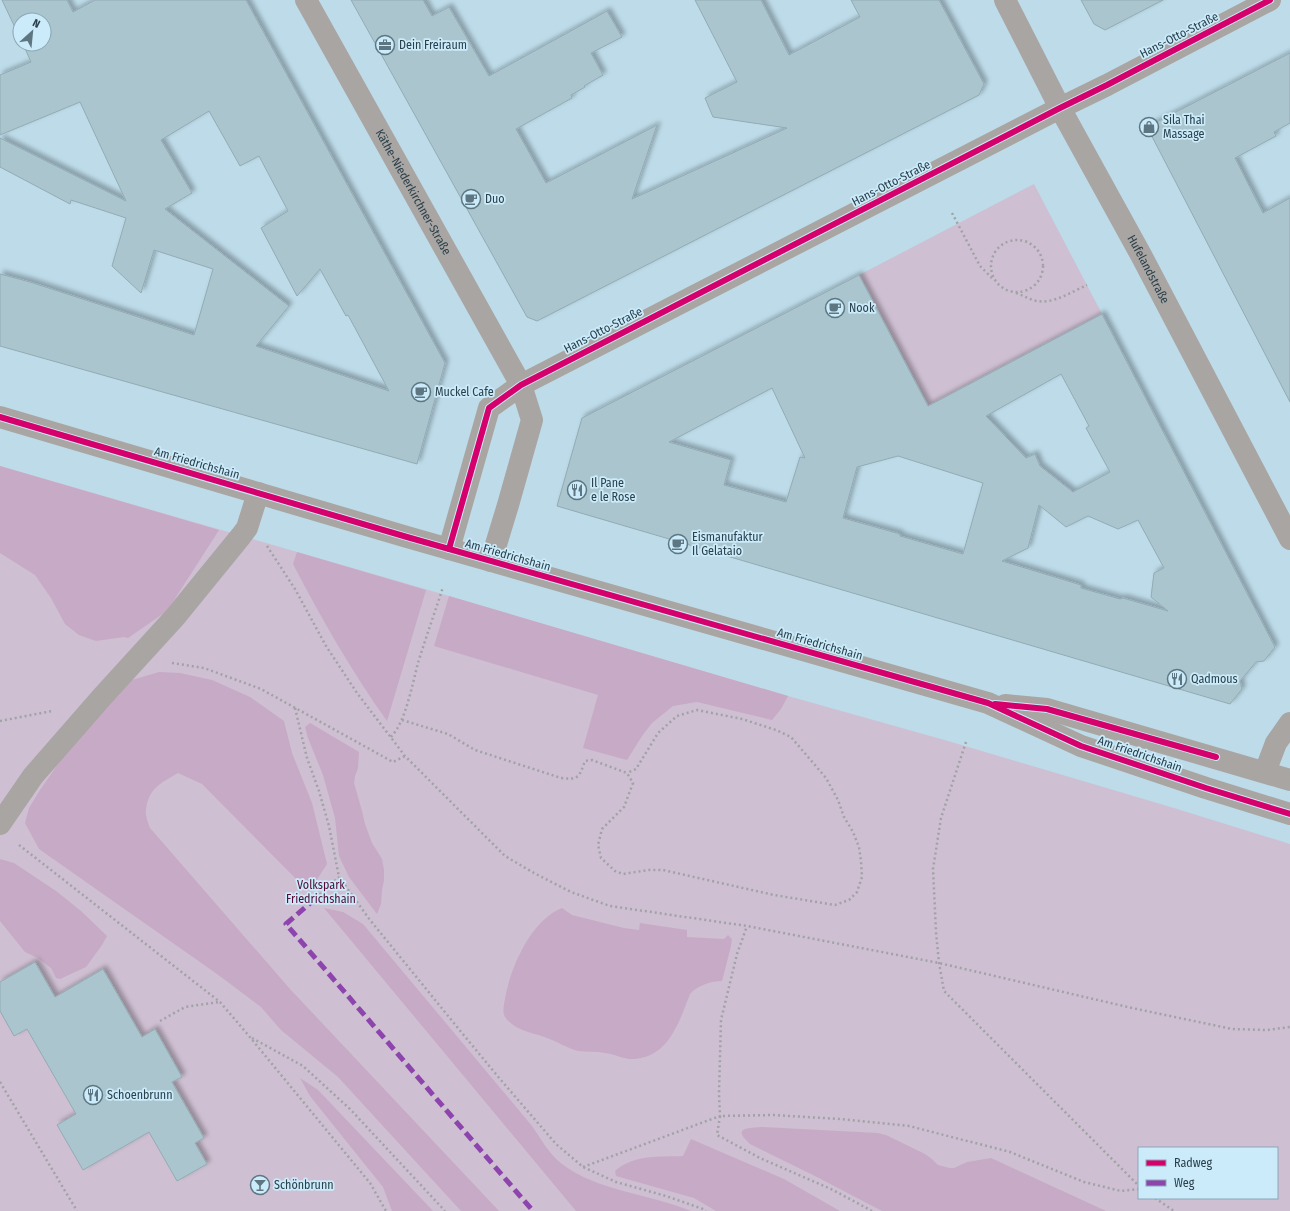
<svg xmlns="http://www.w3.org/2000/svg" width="1290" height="1211" viewBox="0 0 1290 1211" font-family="'Fira Sans Condensed',sans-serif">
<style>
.green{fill:#cebfd2;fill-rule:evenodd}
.forest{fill:#c7aac6}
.building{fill:#abc5ce;stroke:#92abb4;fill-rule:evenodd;filter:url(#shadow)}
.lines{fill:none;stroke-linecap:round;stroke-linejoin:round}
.path{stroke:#a0a3a4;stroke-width:2.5;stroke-dasharray:2 3;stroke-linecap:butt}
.minor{stroke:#a9a5a2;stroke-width:22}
.quiet{stroke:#8e44ad;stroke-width:5;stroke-dasharray:10 5;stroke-linecap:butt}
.cycleway-casing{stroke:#cbebfb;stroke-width:8}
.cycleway{stroke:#d6006c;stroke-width:6}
.labels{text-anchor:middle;stroke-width:3.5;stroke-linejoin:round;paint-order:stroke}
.street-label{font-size:12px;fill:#2a404b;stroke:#cbebfb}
.poi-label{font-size:12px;fill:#2a404b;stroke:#cbebfb;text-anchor:start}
.park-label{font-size:12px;fill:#520d37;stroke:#cbebfb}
</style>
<defs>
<filter id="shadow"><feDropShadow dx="3.5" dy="-3.5" stdDeviation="2" flood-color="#0004"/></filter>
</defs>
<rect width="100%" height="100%" fill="#bddbe9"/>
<!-- green -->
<g class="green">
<path d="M 1034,184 L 1102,314 L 928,406 L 859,275 Z"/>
<path d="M 0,466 L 449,596 L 788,696 L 948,741 L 1174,808 L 1290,844 L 1290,1211 L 0,1211 ZM 1139,1148 L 1277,1148 L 1277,1198 L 1139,1198 Z"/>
</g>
<!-- forest -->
<g class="forest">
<path d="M 0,466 L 219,530 L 167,611 L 128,638 L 124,637 L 96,641 L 79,635 L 65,624 L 51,598 L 35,575 L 0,553 Z"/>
<path d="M 297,552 L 426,590 L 387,721 C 352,672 321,618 293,564 Z"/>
<path d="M 449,596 L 788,696 L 781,709 L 772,720 L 697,702 L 673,706 L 652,723 L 642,736 L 627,760 L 583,748 L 598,695 L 434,646 Z"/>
<path d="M 159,672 L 180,673 L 212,680 L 250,697 L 284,721 L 292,753 L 312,803 L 327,864 L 316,881 L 307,890 L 202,784 L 178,773 C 161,783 149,788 146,809 C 145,815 148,823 150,828 L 290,989 L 499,1211 L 461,1211 L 338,1077 L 281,1030 L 261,1007 L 217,974 L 39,849 L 25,823 L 29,808 L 40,790 L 71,745 L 132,680 Z"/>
<path d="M 310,723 L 359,752 L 358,768 L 355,776 L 354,783 L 362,811 L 365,824 L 372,843 L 382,859 L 384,870 L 384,880 L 382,890 L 381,904 L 377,914 L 349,877 L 339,856 L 335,818 L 323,775 L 308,738 L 305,727 Z"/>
<path d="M 0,859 L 14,863 L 56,891 L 81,911 L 107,936 L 102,945 L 86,967 L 60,979 L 56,978 L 51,968 L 38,958 L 25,952 L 0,921 Z"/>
<path d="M 324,908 L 343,912 L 363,924 L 532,1126 C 541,1139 549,1154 562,1164 C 597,1191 650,1194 691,1211 L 576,1211 Z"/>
<path d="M 562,908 L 572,915 L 624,928 L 639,930 L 640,923 L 687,930 L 687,937 L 724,939 L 728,935 L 732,939 L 731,946 L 722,981 C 711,981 698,985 690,994 C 683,1012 674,1040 657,1051 C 650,1056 643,1058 635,1059 C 625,1060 615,1054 605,1053 C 596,1051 587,1052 578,1051 C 567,1048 558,1042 547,1038 C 532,1032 516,1032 505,1017 C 502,1012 504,1005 505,999 C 510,968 531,920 562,908 Z"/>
<path d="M 300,1078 L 318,1090 L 433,1211 L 392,1211 L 383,1187 L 310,1096 Z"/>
<path d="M 763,1127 L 878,1133 L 886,1135 L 925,1154 L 932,1159 L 938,1165 L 950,1168 L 954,1168 L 967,1162 L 991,1158 L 1106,1211 L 882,1211 L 817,1177 L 750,1144 C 731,1127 749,1128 763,1127 Z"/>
<path d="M 691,1139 L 784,1179 L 840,1211 L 716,1211 L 694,1198 L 616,1176 L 615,1171 C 634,1154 660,1157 683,1156 Z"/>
</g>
<!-- building -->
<g class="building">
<path d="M 2,0 L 67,0 L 73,12 L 95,0 L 246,0 L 445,363 L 417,464 L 0,346 L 0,274 L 30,282 L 194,335 L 213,269 L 154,250 L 141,293 L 112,266 L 126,218 L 71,200 L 70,204 L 0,167 L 0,138 L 126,201 L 80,102 L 0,135 L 0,75 L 31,62 L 23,44 L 44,44 L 44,20 L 20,20 L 20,38 ZM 209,111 L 240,166 L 259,156 L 288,211 L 261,228 L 297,296 L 320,269 L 346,316 L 348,315 L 389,391 L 256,346 L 289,306 L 165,209 L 192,193 L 161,140 Z"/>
<path d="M 351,0 L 423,0 L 432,16 L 449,7 L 489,76 L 607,11 L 622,37 L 591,53 L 603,75 L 584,86 L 585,87 L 571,95 L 572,98 L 516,129 L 546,183 L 657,125 L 632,199 L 787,128 L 713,117 L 705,98 L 737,82 L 695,0 L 761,0 L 789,55 L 860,17 L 851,0 L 939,0 L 984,84 L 979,95 L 537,321 L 527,317 Z"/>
<path d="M 1081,0 L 1163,0 L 1105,30 L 1094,24 Z"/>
<path d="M 1290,53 L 1290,123 L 1274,132 L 1276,136 L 1235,158 L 1263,213 L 1290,198 L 1290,402 L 1147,127 Z"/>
<path d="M 859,275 L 928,406 L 1102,314 L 1275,647 L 1264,661 L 1256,662 L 1240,681 L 1242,689 L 1230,704 L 557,506 L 582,418 ZM 1061,374 L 1089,426 L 1086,428 L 1110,472 L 1073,492 L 1040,466 L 1035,454 L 1026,458 L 986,416 ZM 772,388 L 805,458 L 800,457 L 786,502 L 724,485 L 731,460 L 669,442 ZM 898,456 L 983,483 L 963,554 L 900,536 L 900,534 L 843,518 L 857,467 ZM 1039,505 L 1066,527 L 1088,516 L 1118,529 L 1138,520 L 1164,568 L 1154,573 L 1151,597 L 1168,611 L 1123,598 L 1120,599 L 1081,588 L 1081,585 L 1002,561 L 1028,548 Z"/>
<path d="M 35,962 L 55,997 L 103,969 L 142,1037 L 155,1029 L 182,1077 L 172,1082 L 204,1138 L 195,1143 L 207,1164 L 177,1181 L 149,1132 L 83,1170 L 57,1125 L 76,1114 L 27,1029 L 14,1036 L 0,1011 L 0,982 Z"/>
</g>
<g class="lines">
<!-- path -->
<g class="path">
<path d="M 952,213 L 980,266 L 992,278"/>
<circle cx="1017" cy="266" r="26"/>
<path d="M 1016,293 C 1022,295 1027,298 1033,300 C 1051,306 1071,292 1087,285"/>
<path d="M 267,546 L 295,589 L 326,646 L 357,693 L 405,756 L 505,856 L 534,873 L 571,892 L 610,906 L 747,926 L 939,963 L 1132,1008 L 1232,1029 L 1267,1030 L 1290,1027"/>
<path d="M 172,663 L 204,668 L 261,689 L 393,762 L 405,756"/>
<path d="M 295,708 L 307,758 L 319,791 L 329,826 L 339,877 L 370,920 L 462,1033 L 500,1079 L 556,1144 L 583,1167 L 616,1182 L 666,1196 L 703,1209 L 706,1211"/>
<path d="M 402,720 L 448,734 L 475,750 L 561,778 C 579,780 579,777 585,761 L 592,760 L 627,773 L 633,783 L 624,807 L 602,829 L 598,845 L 601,858 L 615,871 L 623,874 L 649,870 L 663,870 L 774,895 L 835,905 L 849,900 L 857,892 L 862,877 L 861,861 L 859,847 L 853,832 L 844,817 L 838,800 L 826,778 L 791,737 L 776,730 L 742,719 L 697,710 L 677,716 L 658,733 L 636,769 L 627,773"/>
<path d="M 0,721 L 52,711"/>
<path d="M 391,737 C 406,721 412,685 418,663 C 426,637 435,612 443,587"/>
<path d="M 966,742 L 941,818 L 933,869 L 936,932 L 939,963 L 944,991 L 1139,1186"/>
<path d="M 19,845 L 220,1002 L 249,1036 L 370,1183 L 386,1211"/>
<path d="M 316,898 L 339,877"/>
<path d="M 160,1021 L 185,1007 L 219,1002"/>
<path d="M 252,1038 L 303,1066 L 350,1109 L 445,1211"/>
<path d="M 0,1082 L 77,1211"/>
<path d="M 583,1167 L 720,1116 L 719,1093 L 721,1020 L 737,954 L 747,926"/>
<path d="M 1155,1198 L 1174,1211"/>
<path d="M 872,1211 L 833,1190 L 760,1158 L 717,1135 L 720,1116 L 773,1115 L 840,1119 L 909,1126 L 1010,1152 L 1084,1182 L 1121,1191 L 1139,1189"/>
</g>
<!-- minor -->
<g class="minor">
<path id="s1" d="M 306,0 L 521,385 L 532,420 L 508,505 L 491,561"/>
<path id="s2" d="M 1005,0 L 1060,108 L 1141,255 L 1290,539"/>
<path d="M 0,417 L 407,537 L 988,703 L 1081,746 L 1206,788 L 1290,814"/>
<path d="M 449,549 L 489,408 L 521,385 L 1060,108 L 1107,85 L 1270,0"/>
<path d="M 1005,705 L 1047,709 L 1290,780"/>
<path d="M 1265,772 L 1276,743 L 1290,723"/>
<path d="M 0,824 L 33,776 L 102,697 L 175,617 L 241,536 L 247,528 L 258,493"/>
</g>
<!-- quiet -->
<path class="quiet" d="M 316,898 L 286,924 L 533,1211"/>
<defs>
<g id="cycleway">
<path d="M 0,417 L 407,537 L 988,703 L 1081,746 L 1206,788 L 1290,814"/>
<path d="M 449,549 L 489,408 L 521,385 L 1060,108 L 1107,85 L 1270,0"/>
<path d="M 995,704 L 1047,709 L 1216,757"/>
</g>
</defs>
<!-- cycleway casing -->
<use href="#cycleway" class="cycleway-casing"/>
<!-- cycleway -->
<use href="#cycleway" class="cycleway"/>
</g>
<!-- icons -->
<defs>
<symbol id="office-ring" viewBox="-11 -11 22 22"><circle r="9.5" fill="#cbebfb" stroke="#5d7682" stroke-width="1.5"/><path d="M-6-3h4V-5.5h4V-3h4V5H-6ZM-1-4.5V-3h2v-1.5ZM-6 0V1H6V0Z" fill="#5d7682"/></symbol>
<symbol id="shop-ring" viewBox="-11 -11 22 22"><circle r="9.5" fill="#cbebfb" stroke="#5d7682" stroke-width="1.5"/><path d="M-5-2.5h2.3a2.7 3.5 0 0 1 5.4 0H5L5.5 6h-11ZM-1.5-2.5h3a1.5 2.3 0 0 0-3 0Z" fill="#5d7682"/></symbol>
<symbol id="cafe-ring" viewBox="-11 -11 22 22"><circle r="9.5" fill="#cbebfb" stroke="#5d7682" stroke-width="1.5"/><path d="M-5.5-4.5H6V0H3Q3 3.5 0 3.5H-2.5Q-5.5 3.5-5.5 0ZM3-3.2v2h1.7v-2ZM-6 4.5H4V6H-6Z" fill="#5d7682"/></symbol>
<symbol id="restaurant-ring" viewBox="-11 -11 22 22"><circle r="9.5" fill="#cbebfb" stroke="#5d7682" stroke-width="1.5"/><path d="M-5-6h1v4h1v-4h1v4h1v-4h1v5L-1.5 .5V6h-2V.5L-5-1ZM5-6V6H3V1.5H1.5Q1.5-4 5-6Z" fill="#5d7682"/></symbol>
<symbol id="bar-ring" viewBox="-11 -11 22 22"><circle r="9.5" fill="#cbebfb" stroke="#5d7682" stroke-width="1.5"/><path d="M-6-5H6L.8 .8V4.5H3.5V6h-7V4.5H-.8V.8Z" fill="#5d7682"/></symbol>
</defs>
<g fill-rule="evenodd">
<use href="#office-ring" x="374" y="34" width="22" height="22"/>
<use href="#shop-ring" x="1138" y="116" width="22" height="22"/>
<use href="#cafe-ring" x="460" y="188" width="22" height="22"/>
<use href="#cafe-ring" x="824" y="297" width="22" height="22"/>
<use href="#cafe-ring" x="410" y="381" width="22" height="22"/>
<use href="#restaurant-ring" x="566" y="479" width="22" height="22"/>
<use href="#cafe-ring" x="667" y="533" width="22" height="22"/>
<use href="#restaurant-ring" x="1166" y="668" width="22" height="22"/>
<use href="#restaurant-ring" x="82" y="1084" width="22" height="22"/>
<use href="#bar-ring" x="249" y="1174" width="22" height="22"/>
</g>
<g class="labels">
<!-- street labels -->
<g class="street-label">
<text transform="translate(1179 35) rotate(-27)" y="4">Hans-Otto-Straße</text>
<text transform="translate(891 183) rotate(-27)" y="4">Hans-Otto-Straße</text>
<text dy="4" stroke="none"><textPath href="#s1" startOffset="220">Käthe-Niederkirchner-Straße</textPath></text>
<text dy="4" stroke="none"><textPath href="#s2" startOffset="305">Hufelandstraße</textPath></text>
<text transform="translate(603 330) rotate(-27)" y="4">Hans-Otto-Straße</text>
<text transform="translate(197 463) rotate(16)" y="4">Am Friedrichshain</text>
<text transform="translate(508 555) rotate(16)" y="4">Am Friedrichshain</text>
<text transform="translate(820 644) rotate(16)" y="4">Am Friedrichshain</text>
<text transform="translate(1140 754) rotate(19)" y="4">Am Friedrichshain</text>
</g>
<!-- poi labels -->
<g class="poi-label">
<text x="399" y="49">Dein Freiraum</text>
<text x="1163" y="124">Sila Thai<tspan x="1163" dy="14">Massage</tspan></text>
<text x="485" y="203">Duo</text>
<text x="849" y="312">Nook</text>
<text x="435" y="396">Muckel Cafe</text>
<text x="591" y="487">Il Pane<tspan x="591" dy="14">e le Rose</tspan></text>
<text x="692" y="541">Eismanufaktur<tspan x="692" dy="14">Il Gelataio</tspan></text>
<text x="1191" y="683">Qadmous</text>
<text x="107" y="1099">Schoenbrunn</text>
<text x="274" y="1189">Schönbrunn</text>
</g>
<!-- park labels -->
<g class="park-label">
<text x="321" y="889">Volkspark<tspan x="321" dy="14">Friedrichshain</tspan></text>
</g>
</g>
<!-- legend -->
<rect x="1138" y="1147" width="140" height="52" fill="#cbebfb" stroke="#8ba7b5"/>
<rect x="1146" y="1160" width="20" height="6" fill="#d6006c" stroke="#8ba7b5"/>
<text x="1174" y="1167" font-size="12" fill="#2a404b">Radweg</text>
<rect x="1146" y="1180" width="20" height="6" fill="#8e44ad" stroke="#8ba7b5"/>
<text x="1174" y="1187" font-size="12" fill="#2a404b">Weg</text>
<!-- north arrow -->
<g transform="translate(32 32) rotate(27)"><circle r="19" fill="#cbebfb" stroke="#8ba7b5"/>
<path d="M0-3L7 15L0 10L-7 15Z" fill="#5d7682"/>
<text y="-6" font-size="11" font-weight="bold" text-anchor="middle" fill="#2a404b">N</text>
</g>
</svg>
